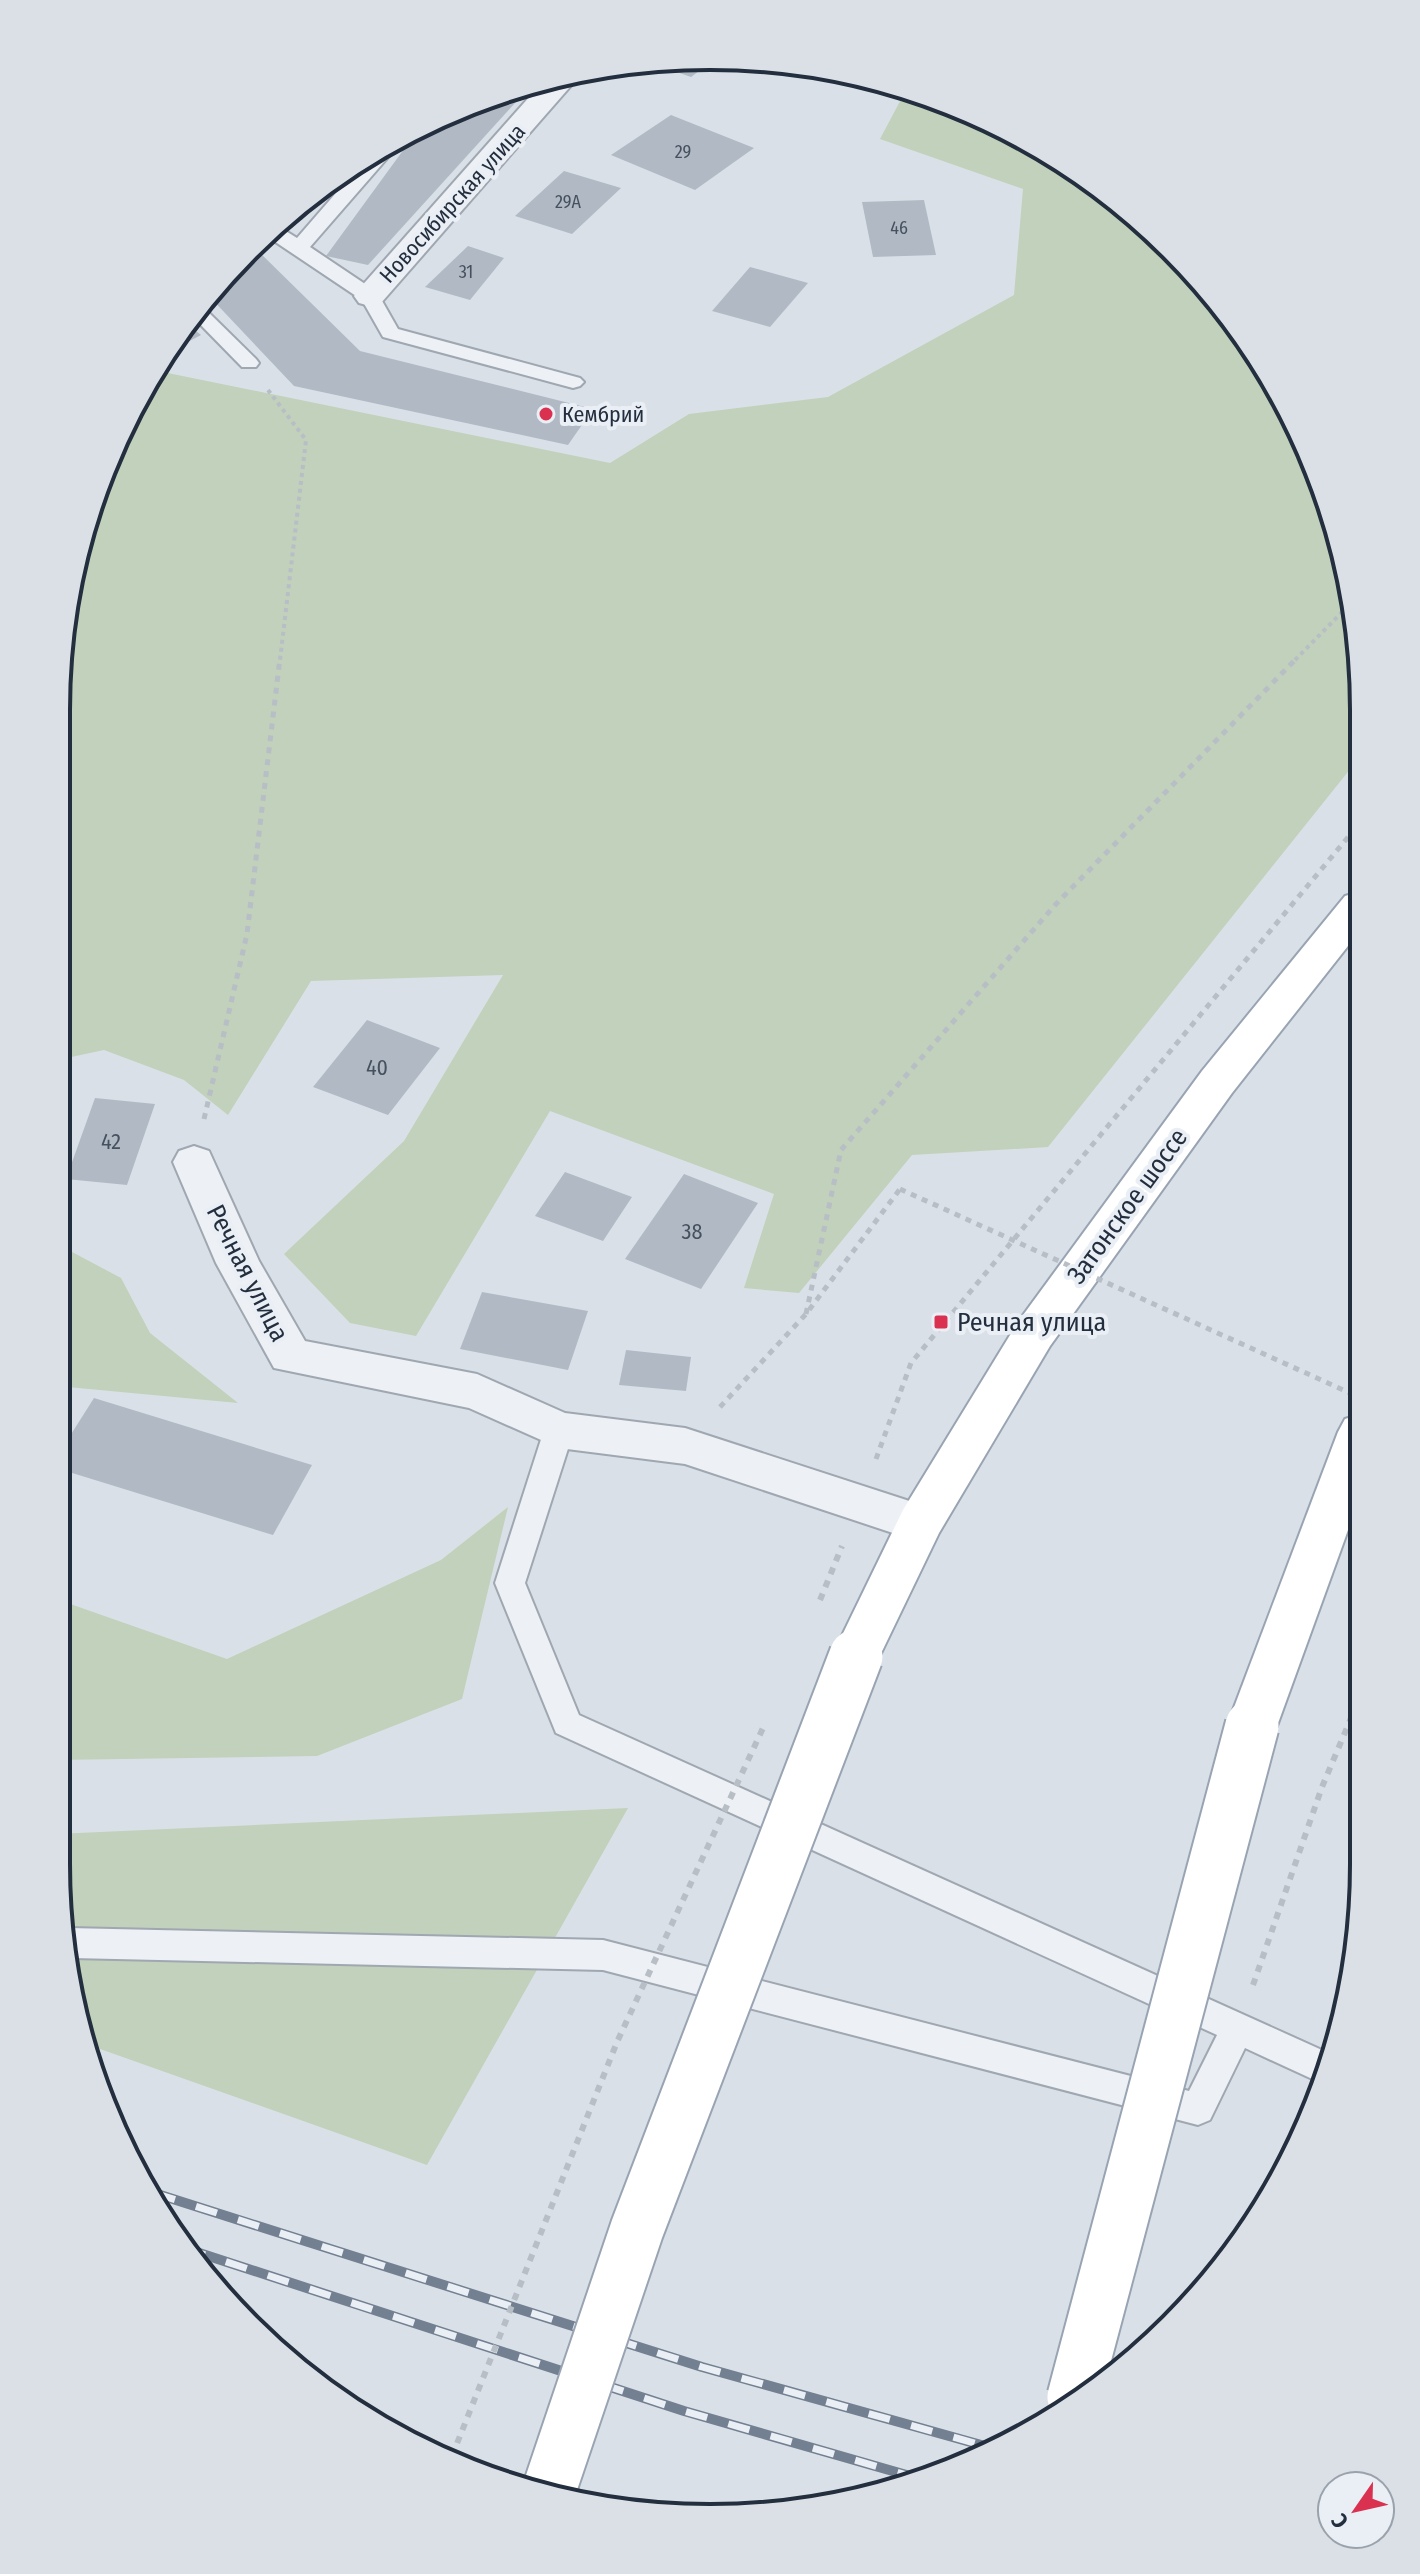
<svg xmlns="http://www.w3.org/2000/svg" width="1420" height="2574" viewBox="0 0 1420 2574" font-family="'Fira Sans Condensed',sans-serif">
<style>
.green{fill:#c1d1bb}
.building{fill:#b1b9c4}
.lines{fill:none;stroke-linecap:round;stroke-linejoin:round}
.service-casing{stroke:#9fa7b1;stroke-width:4}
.minor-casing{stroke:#9fa7b1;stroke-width:4}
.primary-casing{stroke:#99a4b3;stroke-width:4}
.path-far2{stroke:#b8bec5;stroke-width:4;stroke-dasharray:4 4;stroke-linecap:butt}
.path-far1{stroke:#b8bec5;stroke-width:5;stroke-dasharray:6 6;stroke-linecap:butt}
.path{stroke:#b8bec5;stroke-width:6;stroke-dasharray:7 7;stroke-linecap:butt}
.service{fill:#edf0f5;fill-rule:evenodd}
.minor{fill:#edf0f5;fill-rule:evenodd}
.primary{fill:#fff;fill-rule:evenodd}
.rail-casing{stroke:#738092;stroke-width:10}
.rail{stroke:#eaeff5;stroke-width:7;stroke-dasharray:22;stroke-linecap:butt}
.primary-bridge-casing{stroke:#99a4b3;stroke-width:57;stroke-linecap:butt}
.path-bridge-far1{stroke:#b8bec5;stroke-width:5;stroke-dasharray:6 6;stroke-linecap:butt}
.path-bridge{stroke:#b8bec5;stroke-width:6;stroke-dasharray:7 7;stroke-linecap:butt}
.primary-bridge{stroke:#fff;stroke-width:53}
.poi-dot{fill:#da3151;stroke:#eaeff5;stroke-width:3}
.labels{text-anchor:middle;stroke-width:8;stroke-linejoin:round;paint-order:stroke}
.far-number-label{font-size:18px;fill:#465160}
.far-street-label{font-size:22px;fill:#232e3e;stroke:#eaeff5}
.far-poi-label{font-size:22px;fill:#232e3e;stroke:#eaeff5;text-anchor:start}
.number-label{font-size:22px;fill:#465160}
.street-label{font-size:26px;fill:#232e3e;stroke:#eaeff5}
.poi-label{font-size:26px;fill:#232e3e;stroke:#eaeff5;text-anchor:start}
.rim{fill:none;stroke:#232e3e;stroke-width:4}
</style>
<rect width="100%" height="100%" fill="#dae0e7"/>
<!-- green -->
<g class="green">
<path d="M 907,88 L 1037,143 L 1142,219 L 1254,346 L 1329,499 L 1358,625 L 1359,758 L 1048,1147 L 912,1155 L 799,1293 L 744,1288 L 774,1194 L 550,1111 L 416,1336 L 350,1323 L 284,1254 L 404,1141 L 503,975 L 311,981 L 228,1115 L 184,1080 L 104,1050 L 57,1060 L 57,668 L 78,540 L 143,383 L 153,370 L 610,463 L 689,414 L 828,397 L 1014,295 L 1023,189 L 880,139 Z"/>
<path d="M 57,1244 L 121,1278 L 150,1333 L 238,1403 L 57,1386 Z"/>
<path d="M 508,1507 L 462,1699 L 317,1756 L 56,1760 L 56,1599 L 227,1659 L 441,1560 Z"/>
<path d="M 628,1808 L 427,2165 L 86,2044 L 56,1864 L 56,1834 Z"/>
</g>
<!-- building -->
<g class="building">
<path d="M 667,57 L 715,59 L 691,77 L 651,63 Z"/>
<path d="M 535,81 L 368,265 L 326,256 L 423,123 Z"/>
<path d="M 671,115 L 754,148 L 695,190 L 611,155 Z"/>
<path d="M 564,171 L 621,188 L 572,234 L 515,216 Z"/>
<path d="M 343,173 L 302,220 L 285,216 L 312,191 Z"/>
<path d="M 924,200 L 936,255 L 873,257 L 862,202 Z"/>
<path d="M 253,246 L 360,351 L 593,409 L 568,445 L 294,386 L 207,294 L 218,279 Z"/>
<path d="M 468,246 L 504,258 L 470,300 L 425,287 Z"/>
<path d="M 750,267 L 808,283 L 770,327 L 712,311 Z"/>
<path d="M 186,323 L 201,335 L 163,355 Z"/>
<path d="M 367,1020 L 440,1048 L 388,1115 L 313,1087 Z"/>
<path d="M 95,1098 L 155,1104 L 127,1185 L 66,1179 Z"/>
<path d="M 565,1172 L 632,1197 L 603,1241 L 535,1216 Z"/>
<path d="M 684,1174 L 758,1203 L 701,1289 L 625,1259 Z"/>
<path d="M 482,1292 L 588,1311 L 568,1370 L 460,1349 Z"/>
<path d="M 626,1350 L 691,1357 L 686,1391 L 619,1385 Z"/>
<path d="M 94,1398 L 312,1465 L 273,1535 L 56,1468 L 56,1458 Z"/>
</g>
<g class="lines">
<defs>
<g id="service">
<path d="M 397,139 L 400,143 L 397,147 L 310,247 L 377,292 L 398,329 L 580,378 L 584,382 L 580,386 L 573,388 L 383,337 L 362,300 L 265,235 L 276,225 L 297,238 L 368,156 Z"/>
<path d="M 200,304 L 256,359 L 259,363 L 256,367 L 242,367 L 192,316 Z"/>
<path d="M 559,1418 L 569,1422 L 574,1430 L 525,1583 L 579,1715 L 1333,2055 L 1321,2083 L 1245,2048 L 1210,2120 L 1198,2125 L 603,1970 L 72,1958 L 69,1928 L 603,1940 L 1189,2091 L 1217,2035 L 556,1733 L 495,1583 L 544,1430 L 549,1422 Z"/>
</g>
<g id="minor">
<path d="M 579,72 L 576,80 L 381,303 L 370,306 L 359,303 L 354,296 L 359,289 L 547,77 Z"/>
<path d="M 194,1146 L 209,1151 L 259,1261 L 305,1341 L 477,1374 L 565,1413 L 685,1428 L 937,1510 L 943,1523 L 937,1536 L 920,1542 L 685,1464 L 559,1448 L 469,1408 L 274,1368 L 216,1263 L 173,1162 L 179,1151 Z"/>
</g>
<g id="primary">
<path d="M 1359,892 L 1359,932 L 1232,1093 L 1050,1346 L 939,1533 L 873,1670 L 856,1676 L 839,1670 L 832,1656 L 903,1510 L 1018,1322 L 1202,1071 L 1345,896 Z"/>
<path d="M 1361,1414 L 1361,1494 L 1277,1726 L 1269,1741 L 1252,1747 L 1235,1741 L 1227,1726 L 1338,1432 L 1345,1419 Z"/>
</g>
</defs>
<!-- service casing -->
<use href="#service" class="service-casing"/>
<!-- minor casing -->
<use href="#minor" class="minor-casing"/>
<!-- primary casing -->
<use href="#primary" class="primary-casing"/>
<!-- path-far2 -->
<g class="path-far2">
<path d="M 268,390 L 306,440 L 280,660"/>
<path d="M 1295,660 L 1353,601"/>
</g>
<!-- path-far1 -->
<g class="path-far1">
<path d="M 204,1119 L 247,934 L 280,658"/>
<path d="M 806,1314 L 841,1150 L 1056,904 L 1297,658"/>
<path d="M 720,1407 L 806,1314 L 900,1189"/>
<path d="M 876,1459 L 911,1363 L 1359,824"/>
</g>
<!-- path -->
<g class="path">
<path d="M 820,1600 L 842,1546"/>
<path d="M 1253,1985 L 1322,1787 L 1362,1692"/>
</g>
<!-- service -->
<use href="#service" class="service"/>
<!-- minor -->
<use href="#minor" class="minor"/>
<!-- primary -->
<use href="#primary" class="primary"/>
<defs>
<g id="rail">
<path d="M 154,2193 L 702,2367 L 992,2448"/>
<path d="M 184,2248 L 684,2411 L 917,2478"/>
</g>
</defs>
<!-- rail casing -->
<use href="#rail" class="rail-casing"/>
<!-- rail -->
<use href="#rail" class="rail"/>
<defs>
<g id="primary-bridge">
<path d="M 1074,2397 L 1252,1726"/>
<path d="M 547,2496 L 637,2229 L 856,1656"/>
</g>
</defs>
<!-- primary-bridge casing -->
<use href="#primary-bridge" class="primary-bridge-casing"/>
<!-- path-bridge-far1 -->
<path class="path-bridge-far1" d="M 900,1189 L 1361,1398"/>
<!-- path-bridge -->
<path class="path-bridge" d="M 452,2456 L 617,2042 L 763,1728"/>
<!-- primary-bridge -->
<use href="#primary-bridge" class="primary-bridge"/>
</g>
<!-- markers -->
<g class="poi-dot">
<circle cx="546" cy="414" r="8"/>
<rect x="933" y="1314" width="16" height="16" rx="4"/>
</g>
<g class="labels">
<!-- far-number labels -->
<g class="far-number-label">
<text x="683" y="158">29</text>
<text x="568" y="208">29А</text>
<text x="899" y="234">46</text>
<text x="466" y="278">31</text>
</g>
<!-- far-street labels -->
<g class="far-street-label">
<text transform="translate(452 203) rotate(-48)" y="8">Новосибирская улица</text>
</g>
<!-- far-poi labels -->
<g class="far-poi-label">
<text x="562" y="422">Кембрий</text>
</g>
<!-- number labels -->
<g class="number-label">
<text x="377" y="1075">40</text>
<text x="111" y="1149">42</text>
<text x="692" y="1239">38</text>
</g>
<!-- street labels -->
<g class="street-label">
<text transform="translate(1127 1206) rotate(-54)" y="9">Затонское шоссе</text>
<text transform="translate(248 1273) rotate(63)" y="9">Речная улица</text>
</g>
<!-- poi labels -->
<g class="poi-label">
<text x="957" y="1331">Речная улица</text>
</g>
</g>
<!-- crop -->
<path d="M0 0H1420V2574H0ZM710 70H710A640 640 0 0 1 1350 710V1864A640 640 0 0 1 710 2504H710A640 640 0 0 1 70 1864V710A640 640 0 0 1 710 70Z" fill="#dae0e6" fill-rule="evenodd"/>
<path class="rim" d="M710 70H710A640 640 0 0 1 1350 710V1864A640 640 0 0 1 710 2504H710A640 640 0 0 1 70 1864V710A640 640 0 0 1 710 70Z"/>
<!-- north arrow -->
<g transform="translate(1356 2510) rotate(236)"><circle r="38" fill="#eaeff5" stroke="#9aa2ac" stroke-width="2"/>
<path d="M0-6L14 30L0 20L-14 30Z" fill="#da3151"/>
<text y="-12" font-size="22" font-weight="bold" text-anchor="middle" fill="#232e3e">С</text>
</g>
</svg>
